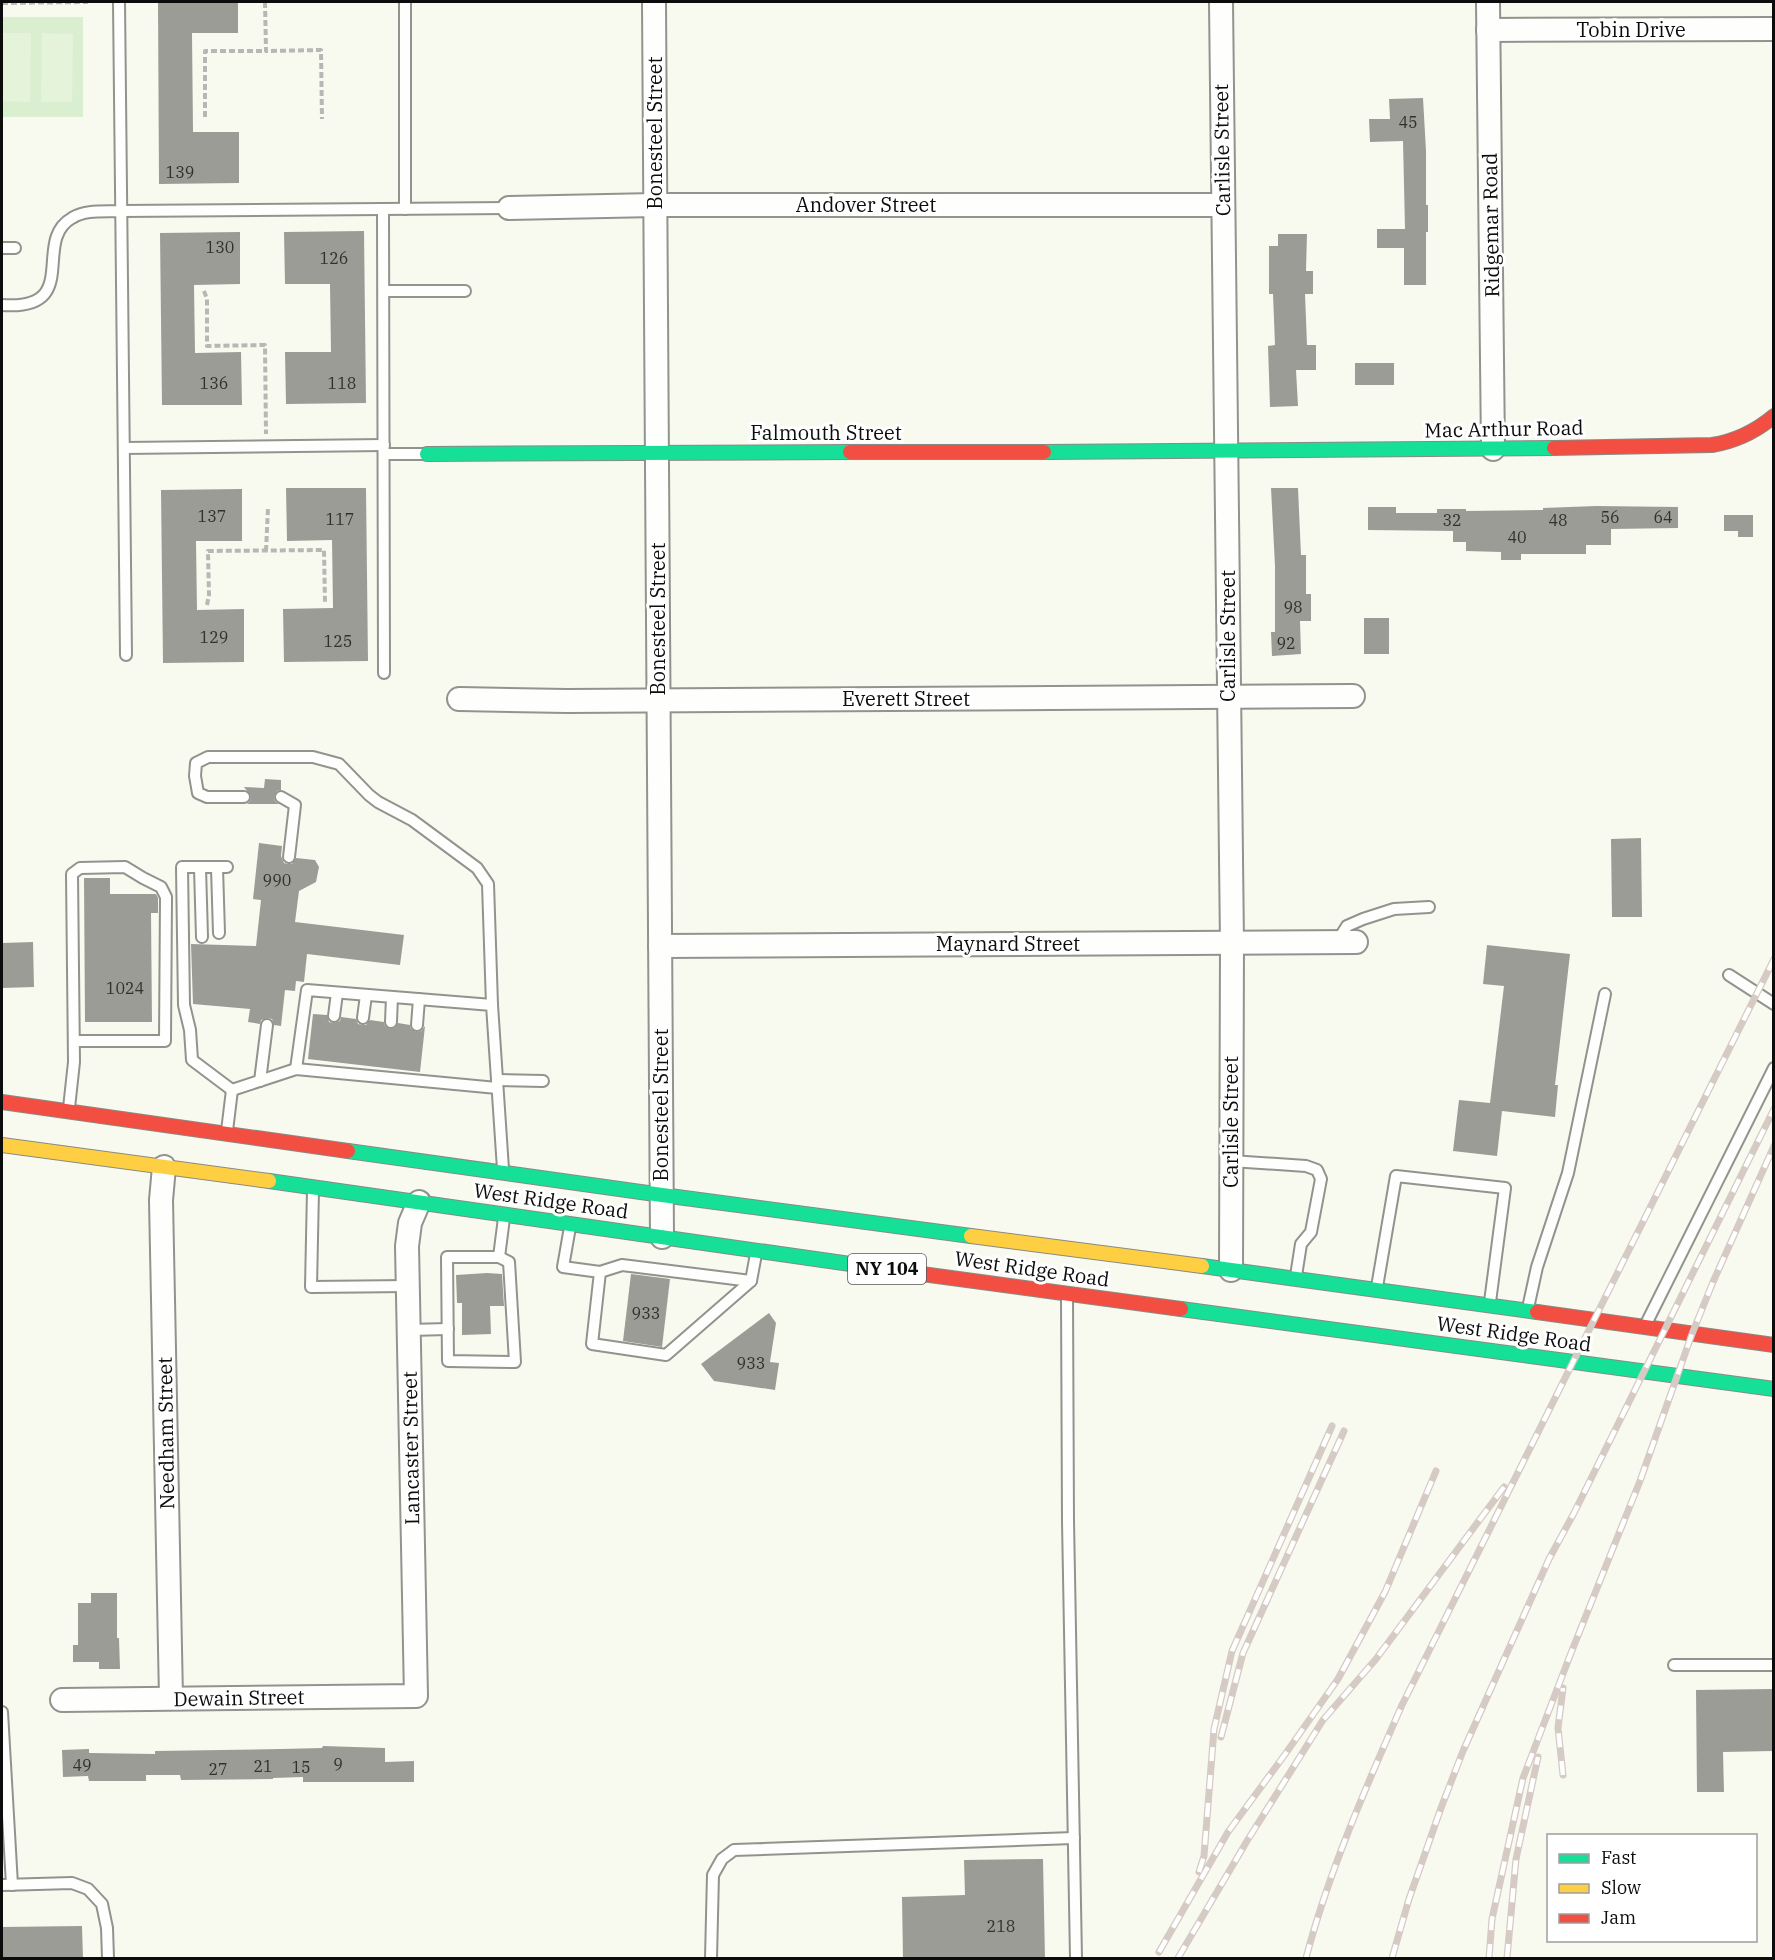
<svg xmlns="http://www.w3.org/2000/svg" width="1775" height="1960" viewBox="0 0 1775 1960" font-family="'IBM Plex Serif',serif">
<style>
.green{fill:#daefd0}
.pitch{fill:#e5f3da}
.building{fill:#9c9c96}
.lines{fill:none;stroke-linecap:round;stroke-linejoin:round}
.lane-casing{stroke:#92938e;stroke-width:14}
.street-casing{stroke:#92938e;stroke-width:26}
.fast-casing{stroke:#898a85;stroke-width:16}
.slow-casing{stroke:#898a85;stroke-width:16}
.jam-casing{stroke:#898a85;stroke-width:16}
.path{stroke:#b7b7b5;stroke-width:4;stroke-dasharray:6 3;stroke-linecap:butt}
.lane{stroke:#fefefd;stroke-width:10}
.street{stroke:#fefefd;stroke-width:22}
.fast{stroke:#16e098;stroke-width:14}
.slow{stroke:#ffcf43;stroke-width:14}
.jam{stroke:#f24e42;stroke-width:14}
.rail-casing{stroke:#d5cac4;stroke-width:7}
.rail{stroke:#fff;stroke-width:4.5;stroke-dasharray:14;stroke-linecap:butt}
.labels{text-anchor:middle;stroke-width:6;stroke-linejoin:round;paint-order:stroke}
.number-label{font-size:16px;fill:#30302e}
.shield{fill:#fff;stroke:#555;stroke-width:1.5}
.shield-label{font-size:18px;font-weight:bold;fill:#0c0c0c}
.street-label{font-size:20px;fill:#0c0c0c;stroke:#fff}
</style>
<rect width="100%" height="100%" fill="#f8faef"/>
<!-- green -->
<rect class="green" x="2" y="17" width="81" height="100"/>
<!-- pitch -->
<g class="pitch">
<path d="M 2,33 L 31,33 L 30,102 L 2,101 Z"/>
<path d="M 42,33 L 73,34 L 72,102 L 41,102 Z"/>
</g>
<!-- building -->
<g class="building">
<path d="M 158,2 L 238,2 L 238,33 L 192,33 L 193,132 L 239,132 L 239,183 L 159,184 Z"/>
<path d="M 1423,98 L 1426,151 L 1426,205 L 1428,205 L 1428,232 L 1426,232 L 1426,285 L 1404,285 L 1404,248 L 1377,248 L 1377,229 L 1405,229 L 1403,141 L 1370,142 L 1369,119 L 1390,119 L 1389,99 Z"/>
<path d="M 364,231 L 366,403 L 286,404 L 285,352 L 331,352 L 330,284 L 285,284 L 284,232 Z"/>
<path d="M 240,232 L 240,284 L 194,285 L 195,353 L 241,352 L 242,405 L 162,405 L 160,233 Z"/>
<path d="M 1278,234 L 1307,234 L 1306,271 L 1313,271 L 1313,294 L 1305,294 L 1307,345 L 1316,345 L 1316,370 L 1296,370 L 1298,406 L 1270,407 L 1268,346 L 1275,345 L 1273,294 L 1269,294 L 1269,246 L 1278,246 Z"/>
<rect x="1355" y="363" width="39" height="22"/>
<path d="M 286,488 L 366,488 L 368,661 L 284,662 L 283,609 L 333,608 L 332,540 L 287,541 Z"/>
<path d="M 1271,488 L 1298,488 L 1301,555 L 1306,555 L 1306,594 L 1311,594 L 1311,621 L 1300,621 L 1301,654 L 1272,656 L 1271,632 L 1275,632 L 1275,566 Z"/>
<path d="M 242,489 L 242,541 L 196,541 L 197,610 L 244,609 L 244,662 L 163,663 L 161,490 Z"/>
<path d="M 1596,506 L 1678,507 L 1678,528 L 1611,529 L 1611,545 L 1586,545 L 1586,554 L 1521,554 L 1521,560 L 1501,560 L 1501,552 L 1466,551 L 1466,542 L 1453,542 L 1453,531 L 1368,530 L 1368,507 L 1396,507 L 1396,513 L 1437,513 L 1437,509 L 1466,509 L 1466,511 L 1543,510 L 1543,508 Z"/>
<path d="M 1724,515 L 1753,515 L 1753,537 L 1738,537 L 1738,531 L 1724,531 Z"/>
<rect x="1364" y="618" width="25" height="36"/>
<path d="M 265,779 L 281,780 L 281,790 L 277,791 L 274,796 L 275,801 L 279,804 L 247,804 L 250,801 L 251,796 L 244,787 L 264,788 Z"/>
<path d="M 1641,838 L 1642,917 L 1612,917 L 1611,839 Z"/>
<path d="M 259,843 L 282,846 L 281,856 L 284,863 L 288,864 L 292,864 L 296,858 L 315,860 L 319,867 L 316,882 L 299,891 L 295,922 L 404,935 L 400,965 L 307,954 L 304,982 L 296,981 L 295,991 L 285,990 L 281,1026 L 274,1025 L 272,1019 L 267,1018 L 261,1020 L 260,1024 L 248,1022 L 250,1009 L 193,1004 L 191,944 L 256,946 L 261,900 L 253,899 Z"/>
<path d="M 84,878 L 110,878 L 110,894 L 156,894 L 158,898 L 158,913 L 151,913 L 152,1022 L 85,1022 Z"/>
<path d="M 33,942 L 34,987 L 2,988 L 2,943 Z"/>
<path d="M 1487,945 L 1570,954 L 1555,1085 L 1558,1085 L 1555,1117 L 1502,1111 L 1497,1156 L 1453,1151 L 1459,1100 L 1490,1103 L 1504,986 L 1483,984 Z"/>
<path d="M 313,1014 L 327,1015 L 329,1022 L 334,1023 L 340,1021 L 341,1017 L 356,1019 L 358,1024 L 363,1025 L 366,1025 L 370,1020 L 384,1022 L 385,1026 L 390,1029 L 395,1028 L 398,1023 L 410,1025 L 411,1029 L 416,1032 L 421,1031 L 425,1026 L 420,1072 L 308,1059 Z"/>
<path d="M 487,1273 L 502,1274 L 504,1306 L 490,1306 L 491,1334 L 462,1335 L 462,1303 L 457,1303 L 456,1275 Z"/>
<path d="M 631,1274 L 670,1279 L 662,1347 L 623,1341 Z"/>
<path d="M 769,1313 L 776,1323 L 770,1362 L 779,1363 L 775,1390 L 714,1381 L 701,1364 Z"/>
<path d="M 91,1593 L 117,1593 L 117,1638 L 119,1638 L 120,1669 L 99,1669 L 99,1662 L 73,1662 L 73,1645 L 78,1645 L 78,1603 L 91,1603 Z"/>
<path d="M 1773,1689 L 1773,1751 L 1723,1752 L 1724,1792 L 1697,1792 L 1696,1690 Z"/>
<path d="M 323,1746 L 385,1748 L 385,1762 L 414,1761 L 414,1782 L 303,1782 L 303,1777 L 273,1778 L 273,1779 L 181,1780 L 180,1775 L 146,1775 L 146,1781 L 89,1781 L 88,1776 L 63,1777 L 62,1750 L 89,1749 L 89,1753 L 155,1754 L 155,1751 L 281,1749 L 322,1748 Z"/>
<path d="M 1043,1859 L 1045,1959 L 903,1959 L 902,1897 L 965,1895 L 964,1860 Z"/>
<path d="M 82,1926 L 83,1959 L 2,1959 L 2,1927 Z"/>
</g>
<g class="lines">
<defs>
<g id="lane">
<path d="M 119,2 L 126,655"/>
<path d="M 383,209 L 384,673"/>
<path d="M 405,209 L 405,2"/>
<path d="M 2,248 L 15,248"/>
<path d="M 384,291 L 465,291"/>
<path d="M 2,305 C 83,311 31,241 72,218 C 86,209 105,212 122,211 L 509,208"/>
<path d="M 124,448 L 384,445"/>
<path d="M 384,454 L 424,454"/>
<path d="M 244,797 L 207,797 L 198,793 L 195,776 L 196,763 L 208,757 L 313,757 L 339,764 L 369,795 L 378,802 L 412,820 L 477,868 L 488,884 L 492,1005"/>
<path d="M 281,797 L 295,805 L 289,857"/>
<path d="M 227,867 L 182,867 L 184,1005 L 190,1030 L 192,1060 L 232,1090"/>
<path d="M 200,868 L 202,937"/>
<path d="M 217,868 L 219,933"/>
<path d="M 1337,942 L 1347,926 L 1363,919 L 1394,909 L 1429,907"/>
<path d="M 1729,975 L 1774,1004"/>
<path d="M 334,1016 L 337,993"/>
<path d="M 363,1018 L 366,995"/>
<path d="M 391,1022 L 392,997"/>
<path d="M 417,1025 L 419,999"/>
<path d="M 296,1069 L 307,990 L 492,1005 L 503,1169"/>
<path d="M 497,1080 L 543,1081"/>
<path d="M 260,1081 L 267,1025"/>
<path d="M 232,1090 L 296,1069 L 497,1088"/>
<path d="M 69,1108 L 74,1062 L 72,874 L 80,868 L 125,867 L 143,878 L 161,887 L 166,897 L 165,1041 L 74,1041"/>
<path d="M 227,1131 L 232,1090"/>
<path d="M 1231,1161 L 1306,1166 L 1317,1170 L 1321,1179 L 1311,1232 L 1301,1244 L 1296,1276"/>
<path d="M 313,1190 L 311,1287 L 408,1286"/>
<path d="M 570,1227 L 563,1267 L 600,1272 L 592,1344 L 666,1355 L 751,1281 L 756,1254"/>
<path d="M 447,1257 L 499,1257 L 509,1262 L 515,1362 L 448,1361 Z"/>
<path d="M 499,1257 L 504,1218"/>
<path d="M 600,1272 L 622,1265 L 751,1281"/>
<path d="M 1377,1287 L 1396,1176 L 1505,1188 L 1490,1302"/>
<path d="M 1067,1297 L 1068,1521 L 1076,1958"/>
<path d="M 1528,1308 L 1537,1267 L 1568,1173 L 1605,994"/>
<path d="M 1646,1324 L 1774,1068"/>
<path d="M 409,1330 L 448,1329"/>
<path d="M 1674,1665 L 1774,1665"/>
<path d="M 2,1712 L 12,1885"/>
<path d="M 2,1885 L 72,1883 L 88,1889 L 102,1904 L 107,1928 L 108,1958"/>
<path d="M 711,1958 L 713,1875 L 722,1859 L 734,1850 L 1074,1838"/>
</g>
<g id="street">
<path d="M 654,2 L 662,1237"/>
<path d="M 1221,2 L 1232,943 L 1231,1270"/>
<path d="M 1488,2 L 1493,449"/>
<path d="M 1488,30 L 1774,29"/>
<path d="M 509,208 L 655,205 L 1223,205"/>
<path d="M 459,699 L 567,701 L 1353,696"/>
<path d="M 660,946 L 1356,942"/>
<path d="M 164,1167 L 161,1200 L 171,1698"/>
<path d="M 62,1700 L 416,1696 L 407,1246 L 410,1223 L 419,1202"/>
</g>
<g id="fast">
<path d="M 1044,452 L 1554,448"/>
<path d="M 427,454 L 850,452"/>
<path d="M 348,1151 L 662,1195 L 971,1236"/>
<path d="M 269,1181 L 885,1269"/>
<path d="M 1202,1266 L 1537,1312"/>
<path d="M 1181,1309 L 1774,1389"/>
</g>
<g id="slow">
<path d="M 2,1145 L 269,1181"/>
<path d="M 971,1236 L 1202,1266"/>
</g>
<g id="jam">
<path d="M 1554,448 L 1712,445 C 1736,441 1755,432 1774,416"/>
<path d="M 850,452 L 1044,452"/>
<path d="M 2,1102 L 348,1151"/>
<path d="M 885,1269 L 1181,1309"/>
<path d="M 1537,1312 L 1774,1345"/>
</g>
</defs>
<!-- lane casing -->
<use href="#lane" class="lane-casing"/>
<!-- street casing -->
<use href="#street" class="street-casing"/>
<!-- fast casing -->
<use href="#fast" class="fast-casing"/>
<!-- slow casing -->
<use href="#slow" class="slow-casing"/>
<!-- jam casing -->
<use href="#jam" class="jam-casing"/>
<!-- path -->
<g class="path">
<path d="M 265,2 L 266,51 L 321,50 L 322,119"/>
<path d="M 2,3 L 88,2"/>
<path d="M 205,117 L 205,51 L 266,51"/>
<path d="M 204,291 L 207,299 L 207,346 L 265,345 L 266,434"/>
<path d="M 266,551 L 268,508"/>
<path d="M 207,605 L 209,595 L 208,551 L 324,550 L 325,603"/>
</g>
<!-- lane -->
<use href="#lane" class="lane"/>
<!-- street -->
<use href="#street" class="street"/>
<!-- fast -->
<use href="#fast" class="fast"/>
<!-- slow -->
<use href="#slow" class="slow"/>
<!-- jam -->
<use href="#jam" class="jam"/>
<defs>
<g id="rail">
<path d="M 1221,1737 L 1243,1653 L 1344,1431"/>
<path d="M 1563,1775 L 1558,1728 L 1563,1688"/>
<path d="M 1199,1872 L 1204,1856 L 1214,1729 L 1232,1651 L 1332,1426"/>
<path d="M 1159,1952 L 1228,1832 L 1286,1753 L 1338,1679 L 1385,1592 L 1436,1471"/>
<path d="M 1178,1958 L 1247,1841 L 1323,1720 L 1376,1659 L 1504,1487"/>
<path d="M 1306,1958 C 1329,1871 1366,1787 1402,1705 L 1774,959"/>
<path d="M 1392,1958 L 1409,1899 L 1441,1808 L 1463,1751 L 1549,1559 L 1574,1513 L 1774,1109"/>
<path d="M 1489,1958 L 1492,1919 L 1523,1778 L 1571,1653 L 1640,1481 L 1692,1334 L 1713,1282 L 1774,1146"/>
<path d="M 1507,1958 L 1516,1859 L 1538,1757"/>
</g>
</defs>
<!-- rail casing -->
<use href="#rail" class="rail-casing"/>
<!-- rail -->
<use href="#rail" class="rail"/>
</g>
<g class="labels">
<!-- number labels -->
<g class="number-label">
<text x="1408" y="128">45</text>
<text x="180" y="178">139</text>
<text x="220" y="253">130</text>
<text x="334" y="264">126</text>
<text x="214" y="389">136</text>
<text x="342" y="389">118</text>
<text x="212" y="522">137</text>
<text x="1610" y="523">56</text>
<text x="1663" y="523">64</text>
<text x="340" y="525">117</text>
<text x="1452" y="526">32</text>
<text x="1558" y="526">48</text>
<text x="1517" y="543">40</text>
<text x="1293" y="613">98</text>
<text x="214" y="643">129</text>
<text x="338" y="647">125</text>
<text x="1286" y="649">92</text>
<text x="277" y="886">990</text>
<text x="125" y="994">1024</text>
<text x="646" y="1319">933</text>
<text x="751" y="1369">933</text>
<text x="338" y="1770">9</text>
<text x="82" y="1771">49</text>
<text x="263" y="1772">21</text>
<text x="301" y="1773">15</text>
<text x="218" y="1775">27</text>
<text x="1001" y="1932">218</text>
</g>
<!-- shield labels -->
<rect class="shield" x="848" y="1254" width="78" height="30" rx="4.5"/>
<g class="shield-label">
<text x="887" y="1275">NY 104</text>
</g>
<!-- street labels -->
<g class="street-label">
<text x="1631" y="37">Tobin Drive</text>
<text transform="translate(655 133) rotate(-90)" y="7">Bonesteel Street</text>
<text transform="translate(1222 150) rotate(-91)" y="7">Carlisle Street</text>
<text x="866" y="212">Andover Street</text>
<text transform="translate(1491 225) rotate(-91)" y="7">Ridgemar Road</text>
<text transform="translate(1504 429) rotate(-1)" y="7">Mac Arthur Road</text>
<text x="826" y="440">Falmouth Street</text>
<text transform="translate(658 619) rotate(-90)" y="7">Bonesteel Street</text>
<text transform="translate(1228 636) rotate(-90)" y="7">Carlisle Street</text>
<text x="906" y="706">Everett Street</text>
<text x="1008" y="951">Maynard Street</text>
<text transform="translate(661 1105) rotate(-90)" y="7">Bonesteel Street</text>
<text transform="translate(1231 1122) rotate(-90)" y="7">Carlisle Street</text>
<text transform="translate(551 1201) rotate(8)" y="7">West Ridge Road</text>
<text transform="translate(1032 1269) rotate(8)" y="7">West Ridge Road</text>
<text transform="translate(1514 1334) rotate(8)" y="7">West Ridge Road</text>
<text transform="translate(166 1433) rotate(-91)" y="7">Needham Street</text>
<text transform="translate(411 1448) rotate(-91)" y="7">Lancaster Street</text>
<text transform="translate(239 1698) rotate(-1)" y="7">Dewain Street</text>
</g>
</g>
<!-- border -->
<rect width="1775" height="1960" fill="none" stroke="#0c0c0c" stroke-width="6"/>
<!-- legend -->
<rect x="1547" y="1834" width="210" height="108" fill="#ffffff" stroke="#9e9e9e" stroke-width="1.5"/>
<rect x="1559" y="1854" width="30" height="9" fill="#16e098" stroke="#9e9e9e" stroke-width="1.5"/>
<text x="1601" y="1864" font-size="18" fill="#0c0c0c">Fast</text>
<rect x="1559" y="1884" width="30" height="9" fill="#ffcf43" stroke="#9e9e9e" stroke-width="1.5"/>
<text x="1601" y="1894" font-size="18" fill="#0c0c0c">Slow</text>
<rect x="1559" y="1914" width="30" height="9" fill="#f24e42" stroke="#9e9e9e" stroke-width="1.5"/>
<text x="1601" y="1924" font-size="18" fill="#0c0c0c">Jam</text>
</svg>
